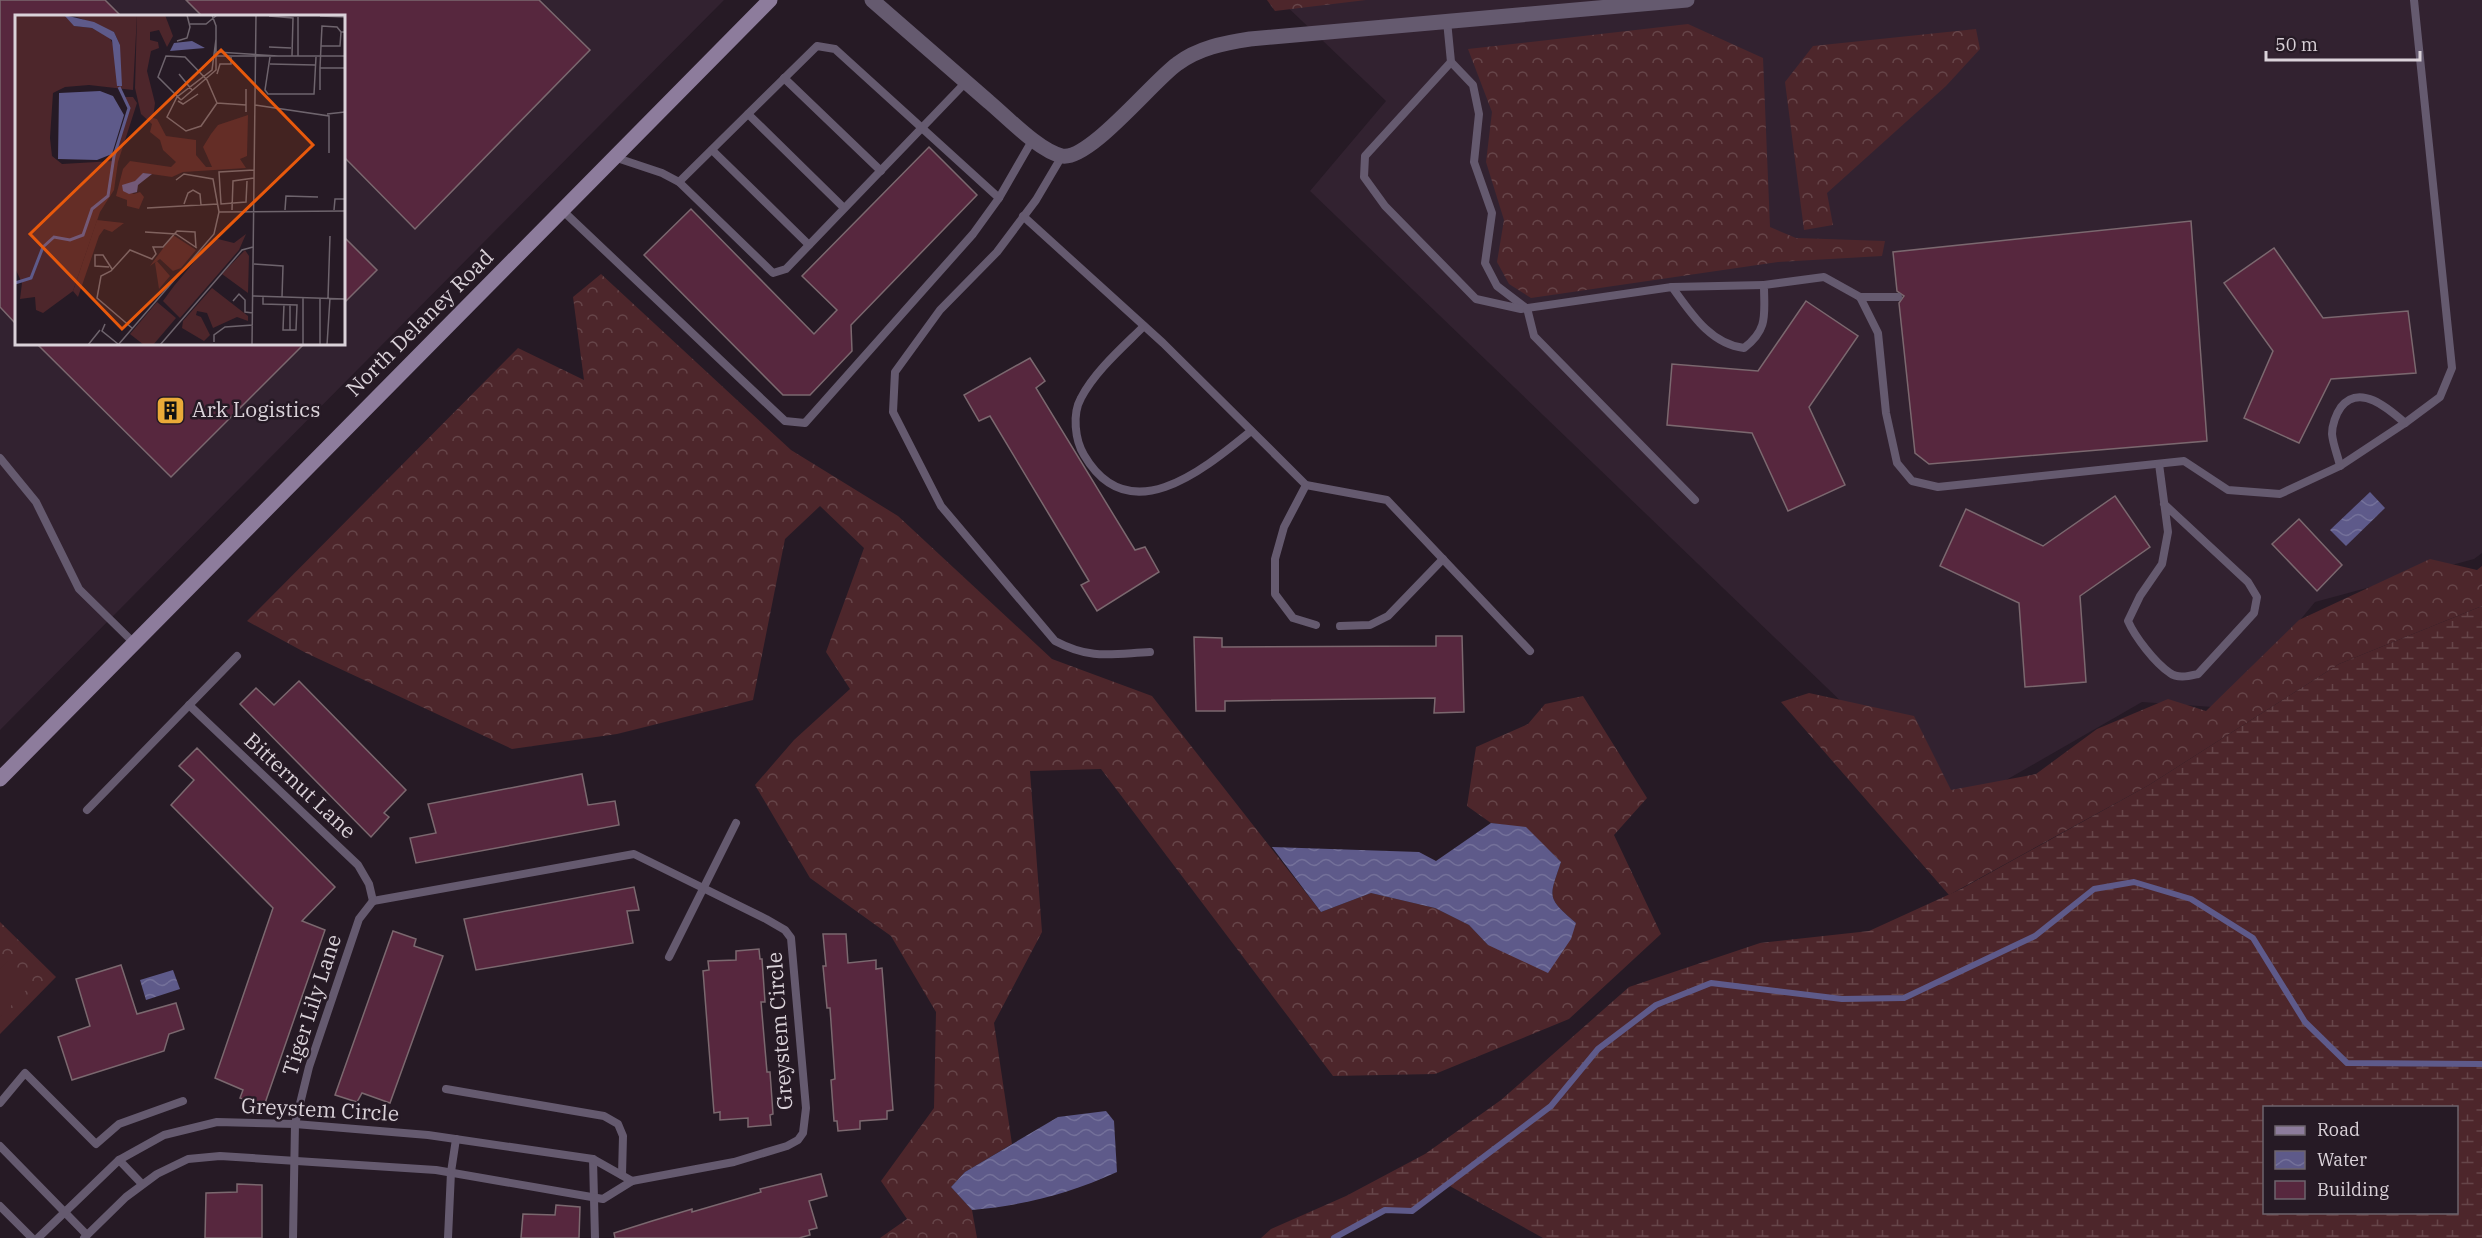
<svg xmlns="http://www.w3.org/2000/svg" width="2482" height="1238" viewBox="0 0 2482 1238" font-family="'IBM Plex Serif',serif">
<style>
.built{fill:#322230;fill-rule:evenodd}
.forest{fill:url(#forest-crowns)}
.wetland{fill:url(#wetland-marsh);fill-rule:evenodd}
.garden{fill:#4d262b}
.water{fill:url(#water-waves)}
.lines{fill:none;stroke-linecap:round;stroke-linejoin:round}
.stream{stroke:#5e5a8a;stroke-width:6}
.building{fill:#57273e;stroke:#7b686f;stroke-width:1.5}
.lane{stroke:#655a6f;stroke-width:8}
.street{stroke:#655a6f;stroke-width:15}
.secondary{stroke:#8d7c9c;stroke-width:15}
.labels{text-anchor:middle;stroke-width:5;stroke-linejoin:round;paint-order:stroke}
.street-label{font-size:21px;fill:#dad2d9;stroke:#261a25}
.poi-label{font-size:21px;fill:#dad2d9;stroke:#261a25;text-anchor:start}
.inset-river{fill:none;stroke:#5e5a8a;stroke-width:3}
.inset-road{fill:none;stroke:#6e646d;stroke-width:1.5}
.view{fill:#e8590c;fill-opacity:0.15;stroke:#e8590c;stroke-width:3}
.inset-edge{fill:none;stroke:#dad2d9;stroke-width:3}
</style>
<defs>
<pattern id="forest-crowns" width="20" height="18" patternUnits="userSpaceOnUse" patternTransform="scale(1.5)"><rect width="20" height="18" fill="#4d262b"/><path d="M2 6a3 3 0 1 1 6 0M12 15a3 3 0 1 1 6 0" fill="none" stroke="#664549"/></pattern>
<pattern id="wetland-marsh" width="20" height="14" patternUnits="userSpaceOnUse" patternTransform="scale(1.5)"><rect width="20" height="14" fill="#4d262b"/><path d="M1 5h8M5 5V1M11 12h8M15 12V8" fill="none" stroke="#664549"/></pattern>
<pattern id="water-waves" width="16" height="10" patternUnits="userSpaceOnUse" patternTransform="scale(1.5)"><rect width="16" height="10" fill="#5e5a8a"/><path d="M0 5q4-4 8 0t8 0" fill="none" stroke="#74719a"/></pattern>
</defs>
<rect width="100%" height="100%" fill="#261a25"/>
<!-- built -->
<g class="built">
<path d="M 0,0 L 724,0 L 0,730 ZM 16,16 L 344,16 L 344,344 L 16,344 Z"/>
<path d="M 1280,0 L 2482,0 L 2482,553 L 2474,559 L 2315,602 L 2227,708 L 2142,702 L 1954,810 L 1310,191 L 1386,101 Z"/>
</g>
<!-- forest -->
<g class="forest">
<path d="M 1267,0 L 1366,0 L 1275,11 Z"/>
<path d="M 1688,24 L 1763,58 L 1770,227 L 1796,238 L 1885,241 L 1882,256 L 1778,262 L 1531,298 L 1509,284 L 1497,262 L 1504,220 L 1486,162 L 1492,112 L 1468,49 Z"/>
<path d="M 1976,29 L 1980,49 L 1946,86 L 1827,193 L 1833,225 L 1804,230 L 1785,82 L 1813,46 Z"/>
<path d="M 601,274 L 791,450 L 898,516 L 1052,659 L 1152,696 L 1321,912 L 1371,893 L 1435,908 L 1469,925 L 1488,945 L 1576,923 C 1546,897 1549,898 1561,862 L 1526,828 L 1491,823 L 1467,806 L 1476,747 L 1528,724 L 1545,704 L 1583,696 L 1647,798 L 1614,835 L 1661,934 L 1569,1019 L 1435,1074 L 1333,1076 L 1101,769 L 1030,771 L 1042,932 L 994,1023 L 1012,1144 L 965,1172 L 951,1187 L 972,1210 L 977,1238 L 880,1238 L 907,1219 L 881,1181 L 934,1108 L 936,1012 L 891,936 L 810,878 L 755,785 L 794,740 L 850,689 L 826,652 L 864,548 L 820,506 L 785,539 L 753,700 L 617,734 L 512,749 L 306,653 L 247,621 L 518,348 L 584,380 L 573,297 Z"/>
<path d="M 2430,559 L 2477,570 L 2482,566 L 2482,606 L 2339,664 L 2149,785 L 1949,895 L 1781,702 L 1809,693 L 1914,716 L 1951,790 L 2036,774 L 2097,729 L 2168,699 L 2206,711 L 2299,620 Z"/>
<path d="M 0,922 L 56,977 L 0,1034 Z"/>
</g>
<!-- wetland -->
<path class="wetland" d="M 2482,606 L 2482,1238 L 1543,1238 L 1448,1185 L 1412,1211 L 1385,1210 L 1334,1238 L 1261,1238 L 1271,1229 L 1346,1196 L 1425,1154 L 1501,1100 L 1629,987 L 1760,943 L 1869,931 L 1961,889 L 2149,785 L 2339,664 ZM 2264,1108 L 2456,1108 L 2456,1212 L 2264,1212 Z"/>
<!-- garden -->
<path class="garden" d="M 8,961 L 32,984 L 0,1017 L 0,969 Z"/>
<!-- water -->
<g class="water">
<path d="M 2370,492 L 2385,508 L 2346,546 L 2330,530 Z"/>
<path d="M 1491,823 L 1526,827 L 1561,862 C 1549,898 1546,897 1576,923 L 1571,939 L 1548,973 L 1488,945 L 1469,925 L 1435,908 L 1371,893 L 1321,912 L 1272,847 L 1419,852 L 1436,861 Z"/>
<path d="M 173,970 L 180,989 L 146,1000 L 140,980 Z"/>
<path d="M 1106,1111 L 1114,1121 L 1117,1172 C 1069,1194 1025,1205 972,1210 L 951,1187 L 965,1172 L 1058,1117 Z"/>
</g>
<g class="lines">
<!-- stream -->
<path class="stream" d="M 1334,1238 L 1385,1210 L 1412,1211 L 1551,1106 L 1598,1049 L 1656,1005 L 1711,983 L 1842,999 L 1904,998 L 2035,936 L 2094,889 L 2134,882 L 2191,899 L 2253,938 L 2305,1022 L 2347,1063 L 2482,1064"/>
</g>
<!-- building -->
<g class="building">
<path d="M 0,0 L 105,0 L 121,16 L 16,16 L 16,324 L 0,307 Z"/>
<path d="M 186,0 L 539,0 L 590,50 L 415,229 L 344,157 L 344,16 L 202,16 Z"/>
<path d="M 929,147 L 977,195 L 851,325 L 852,351 L 810,395 L 783,395 L 644,255 L 691,209 L 814,334 L 837,310 L 802,276 Z"/>
<path d="M 2191,221 L 2207,441 L 1929,464 L 1915,453 L 1899,303 L 1904,296 L 1897,291 L 1893,252 Z"/>
<path d="M 344,237 L 377,270 L 344,303 Z"/>
<path d="M 2274,248 L 2323,318 L 2408,311 L 2416,373 L 2331,379 L 2299,443 L 2244,418 L 2273,351 L 2224,283 Z"/>
<path d="M 1806,301 L 1858,336 L 1809,407 L 1845,485 L 1788,511 L 1752,433 L 1667,425 L 1672,364 L 1758,371 Z"/>
<path d="M 37,344 L 304,344 L 171,477 Z"/>
<path d="M 1030,358 L 1045,381 L 1036,388 L 1135,550 L 1145,547 L 1159,572 L 1097,611 L 1081,585 L 1089,581 L 990,416 L 979,421 L 964,395 Z"/>
<path d="M 2115,496 L 2150,547 L 2080,596 L 2086,682 L 2025,687 L 2019,603 L 1940,566 L 1966,509 L 2043,546 Z"/>
<path d="M 2299,519 L 2342,565 L 2317,591 L 2272,544 Z"/>
<path d="M 1436,636 L 1462,636 L 1464,712 L 1434,713 L 1435,698 L 1225,701 L 1225,711 L 1196,711 L 1194,637 L 1222,638 L 1222,647 L 1436,646 Z"/>
<path d="M 299,681 L 406,790 L 384,813 L 389,817 L 371,837 L 240,704 L 256,688 L 274,705 Z"/>
<path d="M 197,748 L 335,887 L 302,921 L 325,930 L 264,1106 L 240,1098 L 243,1090 L 215,1078 L 273,908 L 171,805 L 194,780 L 179,766 Z"/>
<path d="M 582,774 L 588,805 L 615,801 L 619,825 L 416,863 L 410,838 L 436,833 L 428,804 Z"/>
<path d="M 634,887 L 639,910 L 627,911 L 633,943 L 476,970 L 464,919 Z"/>
<path d="M 393,931 L 416,939 L 414,946 L 443,956 L 390,1103 L 362,1093 L 357,1102 L 335,1095 Z"/>
<path d="M 823,934 L 846,934 L 848,963 L 876,960 L 876,969 L 882,968 L 893,1110 L 887,1111 L 887,1119 L 860,1121 L 860,1129 L 838,1131 L 837,1121 L 834,1121 L 831,1080 L 835,1079 L 830,1008 L 827,1008 L 823,966 L 826,966 Z"/>
<path d="M 759,949 L 760,959 L 762,959 L 765,1002 L 761,1002 L 767,1072 L 770,1072 L 773,1114 L 770,1115 L 771,1125 L 748,1127 L 748,1118 L 720,1120 L 720,1112 L 714,1113 L 703,971 L 709,970 L 708,961 L 736,960 L 736,951 Z"/>
<path d="M 121,965 L 137,1014 L 176,1003 L 184,1029 L 169,1034 L 164,1051 L 72,1080 L 58,1037 L 90,1026 L 76,979 Z"/>
<path d="M 821,1174 L 827,1196 L 809,1201 L 817,1228 L 809,1230 L 810,1235 L 799,1238 L 615,1238 L 614,1233 L 652,1221 L 692,1209 L 692,1212 L 761,1192 L 760,1189 Z"/>
<path d="M 237,1184 L 262,1185 L 262,1238 L 205,1238 L 206,1193 L 237,1192 Z"/>
<path d="M 556,1205 L 580,1207 L 579,1238 L 521,1238 L 523,1214 L 555,1215 Z"/>
</g>
<g class="lines">
<!-- lane -->
<g class="lane">
<path d="M 1447,21 L 1451,62 L 1473,85 L 1479,114 L 1474,162 L 1492,213 L 1485,263 L 1497,286 L 1526,308"/>
<path d="M 1451,62 L 1365,156 L 1364,177 L 1385,206 L 1476,299 L 1521,309 L 1672,287 C 1691,313 1710,344 1744,348 C 1769,329 1764,314 1764,285 L 1824,277 L 1860,297 L 1878,333 L 1886,413 L 1897,463 L 1912,481 L 1938,487 L 2184,461 L 2228,490 L 2280,494 L 2340,466 L 2405,423 L 2440,397 L 2452,368 L 2414,0"/>
<path d="M 784,78 L 881,171"/>
<path d="M 748,114 L 844,208"/>
<path d="M 712,150 L 809,245"/>
<path d="M 1062,156 L 1036,200 L 997,252 L 940,310 L 895,372 L 893,412 L 941,506 L 1055,641 C 1091,660 1111,654 1150,652"/>
<path d="M 614,157 L 662,173 L 679,182 L 773,273 L 786,269 L 966,82"/>
<path d="M 999,198 L 1033,139"/>
<path d="M 562,210 L 785,421 L 805,423 L 973,234 L 999,198 L 835,49 L 817,46 L 679,182"/>
<path d="M 1023,216 L 1163,343 L 1306,485 L 1387,500 L 1530,651"/>
<path d="M 1672,287 L 1764,285"/>
<path d="M 1860,297 L 1898,297"/>
<path d="M 1527,308 L 1534,336 L 1695,500"/>
<path d="M 1144,326 C 1123,347 1095,371 1081,398 C 1072,414 1075,440 1084,455 C 1129,532 1203,470 1251,431"/>
<path d="M 0,458 L 36,502 L 79,589 L 134,643"/>
<path d="M 2159,464 L 2168,532 L 2162,564 L 2140,596 L 2128,621 C 2135,637 2155,663 2170,673 C 2178,679 2189,676 2198,674 L 2254,613 L 2257,597 L 2248,582 L 2164,504"/>
<path d="M 2340,466 C 2338,456 2333,445 2332,434 C 2332,425 2336,414 2341,407 C 2360,383 2389,409 2405,423"/>
<path d="M 1306,485 L 1284,527 L 1275,559 L 1275,594 L 1293,618 L 1316,625"/>
<path d="M 1340,626 L 1370,625 L 1388,616 L 1443,559"/>
<path d="M 189,705 L 358,865 L 369,884 L 373,901"/>
<path d="M 87,810 L 237,656"/>
<path d="M 669,957 L 736,823"/>
<path d="M 446,1089 L 604,1116 L 618,1124 L 623,1136 L 622,1175"/>
<path d="M 0,1103 L 25,1073 L 96,1144 L 119,1124 L 183,1101"/>
<path d="M 0,1146 L 87,1235"/>
<path d="M 593,1159 L 595,1238"/>
<path d="M 119,1160 L 142,1184"/>
<path d="M 0,1206 L 32,1238"/>
<path d="M 38,1238 L 119,1160 L 164,1135 L 217,1122 L 295,1124 L 428,1135 L 593,1159 L 632,1181"/>
<path d="M 84,1238 L 126,1197 L 157,1174 L 188,1159 L 220,1156 L 436,1170 L 603,1199 L 632,1181 L 734,1162 L 787,1146 L 798,1140 L 803,1133 L 806,1108 L 791,938 L 785,930 L 766,919 L 634,854 L 373,901"/>
<path d="M 293,1238 L 295,1124 L 309,1067 L 359,919 L 373,901"/>
<path d="M 448,1238 L 451,1172 L 456,1139"/>
</g>
<!-- street -->
<path class="street" d="M 872,0 C 911,34 950,68 989,102 C 1007,117 1039,151 1062,156 C 1089,161 1152,82 1177,64 C 1198,48 1224,43 1250,39 L 1687,0"/>
<!-- secondary -->
<path class="secondary" d="M 0,779 L 770,0"/>
</g>
<!-- icons -->
<defs>
<symbol id="building-square" viewBox="-11 -11 22 22"><rect x="-9" y="-9" width="18" height="18" rx="4" fill="#eaaa38" stroke="#261a25"/><path d="M-4-6H4V6H1V3H-1V6H-4ZM-2.5-4.3h1.7v1.8h-1.7ZM.8-4.3h1.7v1.8H.8ZM-2.5-1h1.7V.8h-1.7ZM.8-1h1.7V.8H.8Z" fill="#111"/></symbol>
</defs>
<g fill-rule="evenodd">
<use href="#building-square" x="154" y="394" width="33" height="33"/>
</g>
<g class="labels">
<!-- street labels -->
<g class="street-label">
<text transform="translate(420 323) rotate(-45)" y="7">North Delaney Road</text>
<text transform="translate(300 786) rotate(43)" y="7">Bitternut Lane</text>
<text transform="translate(312 1005) rotate(-72)" y="7">Tiger Lily Lane</text>
<text transform="translate(780 1031) rotate(-94)" y="7">Greystem Circle</text>
<text transform="translate(320 1110) rotate(3)" y="7">Greystem Circle</text>
</g>
<!-- poi labels -->
<g class="poi-label">
<text x="192" y="417">Ark Logistics</text>
</g>
</g>
<!-- overview -->
<g transform="translate(15 15)">
<rect width="330" height="330" fill="#261a25"/>
<path d="M 142,287 L 161,303 L 138,330 L 129,330 L 115,319 Z" fill="#4d262b"/>
<path d="M 122,0 L 150,0 L 158,21 L 152,32 L 144,15 L 135,17 L 135,25 L 143,27 L 144,33 L 136,36 L 132,56 L 140,88 L 138,103 L 142,104 L 151,121 L 181,125 L 181,140 L 191,152 L 197,152 L 188,132 L 196,119 L 203,110 L 233,100 L 232,141 L 225,144 L 231,153 L 168,157 L 157,162 L 129,158 L 111,176 L 119,179 L 125,177 L 129,182 L 124,194 L 112,191 L 112,185 L 101,181 L 108,154 L 115,146 L 156,152 L 161,147 L 148,135 L 145,125 L 135,117 L 137,109 L 126,99 L 120,73 ZM 82,205 L 109,208 L 97,217 L 89,214 L 84,221 L 63,282 L 58,276 ZM 231,219 L 224,235 L 165,303 L 148,286 L 159,271 L 199,223 L 219,228 ZM 158,220 L 181,235 L 166,253 L 158,256 L 145,244 L 135,251 ZM 230,235 L 234,241 L 233,278 L 207,259 ZM 142,246 L 155,261 L 144,274 L 140,248 ZM 197,273 L 233,301 L 233,306 L 222,302 L 198,313 L 192,298 L 182,296 L 181,300 L 186,302 L 195,320 L 189,326 L 167,313 L 168,306 Z" fill="#4d262b"/>
<path d="M 0,0 L 49,0 L 60,11 L 77,13 L 95,23 L 100,34 L 104,72 L 105,30 L 99,17 L 57,0 L 122,0 L 118,75 L 74,70 L 50,72 L 38,78 L 35,123 L 37,141 L 47,149 L 98,146 L 114,93 L 108,82 L 118,82 L 122,88 L 103,147 L 99,175 L 85,197 L 58,276 L 28,298 L 21,295 L 20,282 L 5,284 L 7,268 L 0,253 Z" fill="#4d262b"/>
<path d="M 49,0 L 79,7 L 99,17 L 105,30 L 107,71 L 102,71 L 97,25 L 77,13 L 59,11 ZM 177,26 L 190,33 L 155,36 L 159,28 ZM 85,76 L 98,81 L 109,100 L 97,139 L 82,145 L 43,144 L 44,78 ZM 128,158 L 137,159 L 123,170 L 122,177 L 114,179 L 108,176 L 107,170 L 120,166 Z" fill="#5e5a8a"/>
<path class="inset-river" d="M 0,268 L 16,263 L 28,232 L 39,222 L 55,225 L 68,220 L 77,194 L 93,181 L 99,141 L 114,93 L 104,72"/>
<path class="inset-road" d="M 254,1 L 278,3 L 277,41M 305,1 L 330,2M 175,9 L 191,9 L 202,0M 201,24 L 197,55 L 162,82 L 152,102 L 171,116 L 186,111 L 202,88M 162,26 L 172,23 L 175,12 L 172,0M 306,31 L 307,11 L 322,12 L 326,17M 254,32 L 276,33M 202,37 L 263,41M 199,41 L 330,41M 283,41 L 283,2M 255,42 L 250,75 L 253,79 L 299,79 L 301,42M 255,49 L 300,50M 305,53 L 306,31 L 325,31 L 326,17 L 330,17M 164,59 L 177,75M 202,59 L 205,49 L 216,49 L 216,42M 305,75 L 305,53 L 330,53M 166,85 L 143,62 L 151,41 L 170,42 L 192,65 L 202,88M 166,85 L 201,55 L 201,11 L 197,0M 163,86 L 168,89 L 183,79M 202,88 L 231,90M 240,90 L 314,101 L 314,138M 231,97 L 231,74M 312,99 L 330,97M 161,165 L 169,159 L 198,164 L 204,197M 232,166 L 231,187 L 206,189 L 204,157 L 239,155M 169,189 L 173,178 L 178,175 L 185,179 L 186,190M 132,193 L 203,189M 217,195 L 218,166 L 239,163M 270,195 L 271,181 L 303,182M 319,195 L 320,184 L 330,184M 130,217 L 161,219 L 182,233M 239,249 L 268,251 L 267,282M 94,252 L 80,251 L 80,240 L 88,240 L 97,254M 238,281 L 330,284M 248,282 L 248,289 L 282,290 L 281,315 L 268,315 L 269,289M 313,283 L 315,221M 218,286 L 224,279 L 230,285 L 230,297 L 238,298M 90,309 L 87,316 L 103,329M 117,313 L 82,283 L 86,261 L 96,256 L 115,235 L 137,244 L 141,239 L 138,232 L 148,232 L 162,216 L 180,217 L 181,233M 275,315 L 275,289M 199,327 L 199,320 L 210,312 L 238,310M 73,330 L 85,315M 103,330 L 199,219 L 204,197 L 330,196M 145,330 L 227,235 L 238,232M 237,330 L 241,0M 288,330 L 288,282M 305,330 L 305,283M 312,330 L 315,283"/>
<path class="view" d="M 206,35 L 298,130 L 107,314 L 15,219 Z"/>
<rect width="330" height="330" class="inset-edge"/>
</g>
<!-- legend -->
<rect x="2263" y="1106" width="195" height="108" fill="#261a25" stroke="#6e646d" stroke-width="1.5"/>
<rect x="2275" y="1126" width="30" height="9" fill="#8d7c9c" stroke="#6e646d" stroke-width="1.5"/>
<text x="2317" y="1136" font-size="18" fill="#dad2d9">Road</text>
<rect x="2275" y="1151" width="30" height="18" fill="url(#water-waves)" stroke="#6e646d" stroke-width="1.5"/>
<text x="2317" y="1166" font-size="18" fill="#dad2d9">Water</text>
<rect x="2275" y="1181" width="30" height="18" fill="#57273e" stroke="#6e646d" stroke-width="1.5"/>
<text x="2317" y="1196" font-size="18" fill="#dad2d9">Building</text>
<!-- scale -->
<path d="M2266 51v9h154v-9" fill="none" stroke="#dad2d9" stroke-width="3"/>
<text x="2275" y="51" font-size="18" fill="#dad2d9" stroke="#261a25" stroke-width="4.5" paint-order="stroke">50 m</text>
</svg>
